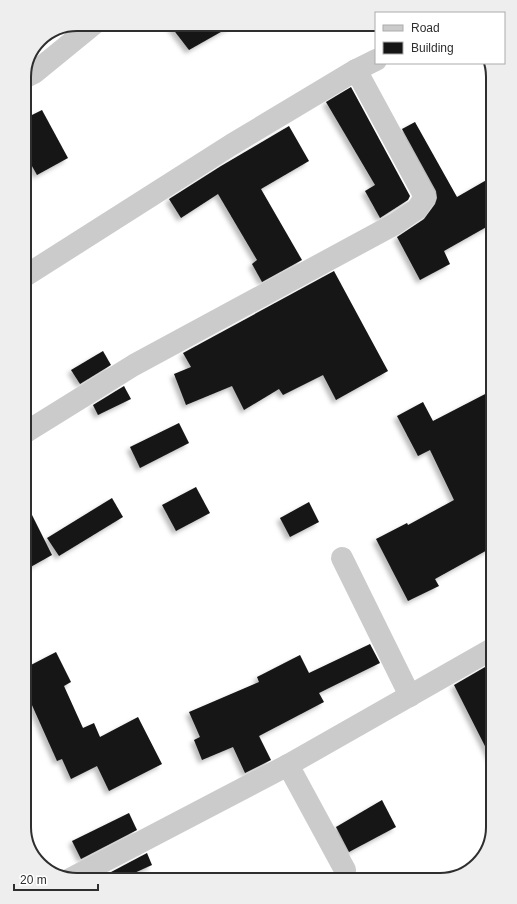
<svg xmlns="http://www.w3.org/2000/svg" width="517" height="904" viewBox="0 0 517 904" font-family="Arial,sans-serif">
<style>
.building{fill:#151515;filter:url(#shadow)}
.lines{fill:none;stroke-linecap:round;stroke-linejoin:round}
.street{stroke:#cbcbcb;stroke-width:22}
.rim{fill:none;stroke:#2e2e2e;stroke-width:2}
</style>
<defs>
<filter id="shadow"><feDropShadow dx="-3.5" dy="3.5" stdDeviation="2" flood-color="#0004"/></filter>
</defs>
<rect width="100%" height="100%" fill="#fff"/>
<!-- building -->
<g class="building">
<path d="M 169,24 L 235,24 L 189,50 Z"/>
<path d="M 351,87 L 410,196 L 408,200 L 380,218 L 365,191 L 375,185 L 326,102 Z"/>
<path d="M 42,110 L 68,158 L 37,175 L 24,152 L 24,119 Z"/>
<path d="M 415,122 L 457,197 L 490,178 L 490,225 L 444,251 L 450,264 L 420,280 L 397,237 L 424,219 L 435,204 L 437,198 L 436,191 L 402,129 Z"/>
<path d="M 289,126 L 309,161 L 261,189 L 302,260 L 262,282 L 252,264 L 257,260 L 218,194 L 181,218 L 169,199 L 221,166 Z"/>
<path d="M 334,271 L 388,371 L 336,400 L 323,375 L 283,395 L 279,389 L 244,410 L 232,386 L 186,405 L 174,374 L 191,367 L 183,353 Z"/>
<path d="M 103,351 L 111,365 L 80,384 L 71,370 Z"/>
<path d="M 124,386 L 131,399 L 98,415 L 93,405 Z"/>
<path d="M 491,391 L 491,548 L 435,579 L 439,586 L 408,601 L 376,539 L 407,523 L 408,525 L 454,500 L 430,450 L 418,456 L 397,416 L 423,402 L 433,421 Z"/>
<path d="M 179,423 L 189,443 L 140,468 L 130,447 Z"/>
<path d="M 196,487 L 210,513 L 176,531 L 162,505 Z"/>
<path d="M 112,498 L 123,517 L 59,556 L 47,538 Z"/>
<path d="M 309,502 L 319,522 L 290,537 L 280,518 Z"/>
<path d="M 26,503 L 52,555 L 27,569 L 26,518 Z"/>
<path d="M 370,644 L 380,663 L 319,693 L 324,702 L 259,736 L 271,760 L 245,773 L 233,747 L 202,760 L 194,740 L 200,737 L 189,712 L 259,682 L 257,677 L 300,655 L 309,673 Z"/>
<path d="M 56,652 L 71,682 L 64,686 L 83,728 L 94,723 L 100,737 L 138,717 L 162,764 L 109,791 L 97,766 L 71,779 L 62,759 L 57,761 L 27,694 L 27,667 Z"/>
<path d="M 492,663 L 492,687 L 493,762 L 454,685 Z"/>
<path d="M 382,800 L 396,827 L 349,852 L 336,827 Z"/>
<path d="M 129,813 L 137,830 L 81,859 L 72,841 Z"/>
<path d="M 147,853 L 152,865 L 121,879 L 96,880 Z"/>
</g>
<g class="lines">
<!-- street -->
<g class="street">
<path d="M 24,78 L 34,73 L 94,24"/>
<path d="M 25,276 L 231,145 L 356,70 L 376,60"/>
<path d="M 26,432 L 134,365 L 395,224 L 417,209 L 425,197 L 356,70"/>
<path d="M 342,558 L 410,696"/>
<path d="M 288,765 L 345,870"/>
<path d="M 70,879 L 288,765 L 492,649"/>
</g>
</g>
<!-- crop -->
<path d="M0 0H517V904H0ZM77 31H440A46 46 0 0 1 486 77V827A46 46 0 0 1 440 873H77A46 46 0 0 1 31 827V77A46 46 0 0 1 77 31Z" fill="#eee" fill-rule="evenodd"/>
<path class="rim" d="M77 31H440A46 46 0 0 1 486 77V827A46 46 0 0 1 440 873H77A46 46 0 0 1 31 827V77A46 46 0 0 1 77 31Z"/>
<!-- legend -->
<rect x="375" y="12" width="130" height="52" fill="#ffffff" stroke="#ababab"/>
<rect x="383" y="25" width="20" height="6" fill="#cbcbcb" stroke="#ababab"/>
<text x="411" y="32" font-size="12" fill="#2e2e2e">Road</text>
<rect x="383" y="42" width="20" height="12" fill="#151515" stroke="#ababab"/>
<text x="411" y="52" font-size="12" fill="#2e2e2e">Building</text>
<!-- scale -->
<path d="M14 884v6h84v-6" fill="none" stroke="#2e2e2e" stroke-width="2"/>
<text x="20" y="884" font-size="12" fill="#2e2e2e" stroke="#ffffff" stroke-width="3" paint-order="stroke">20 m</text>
</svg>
